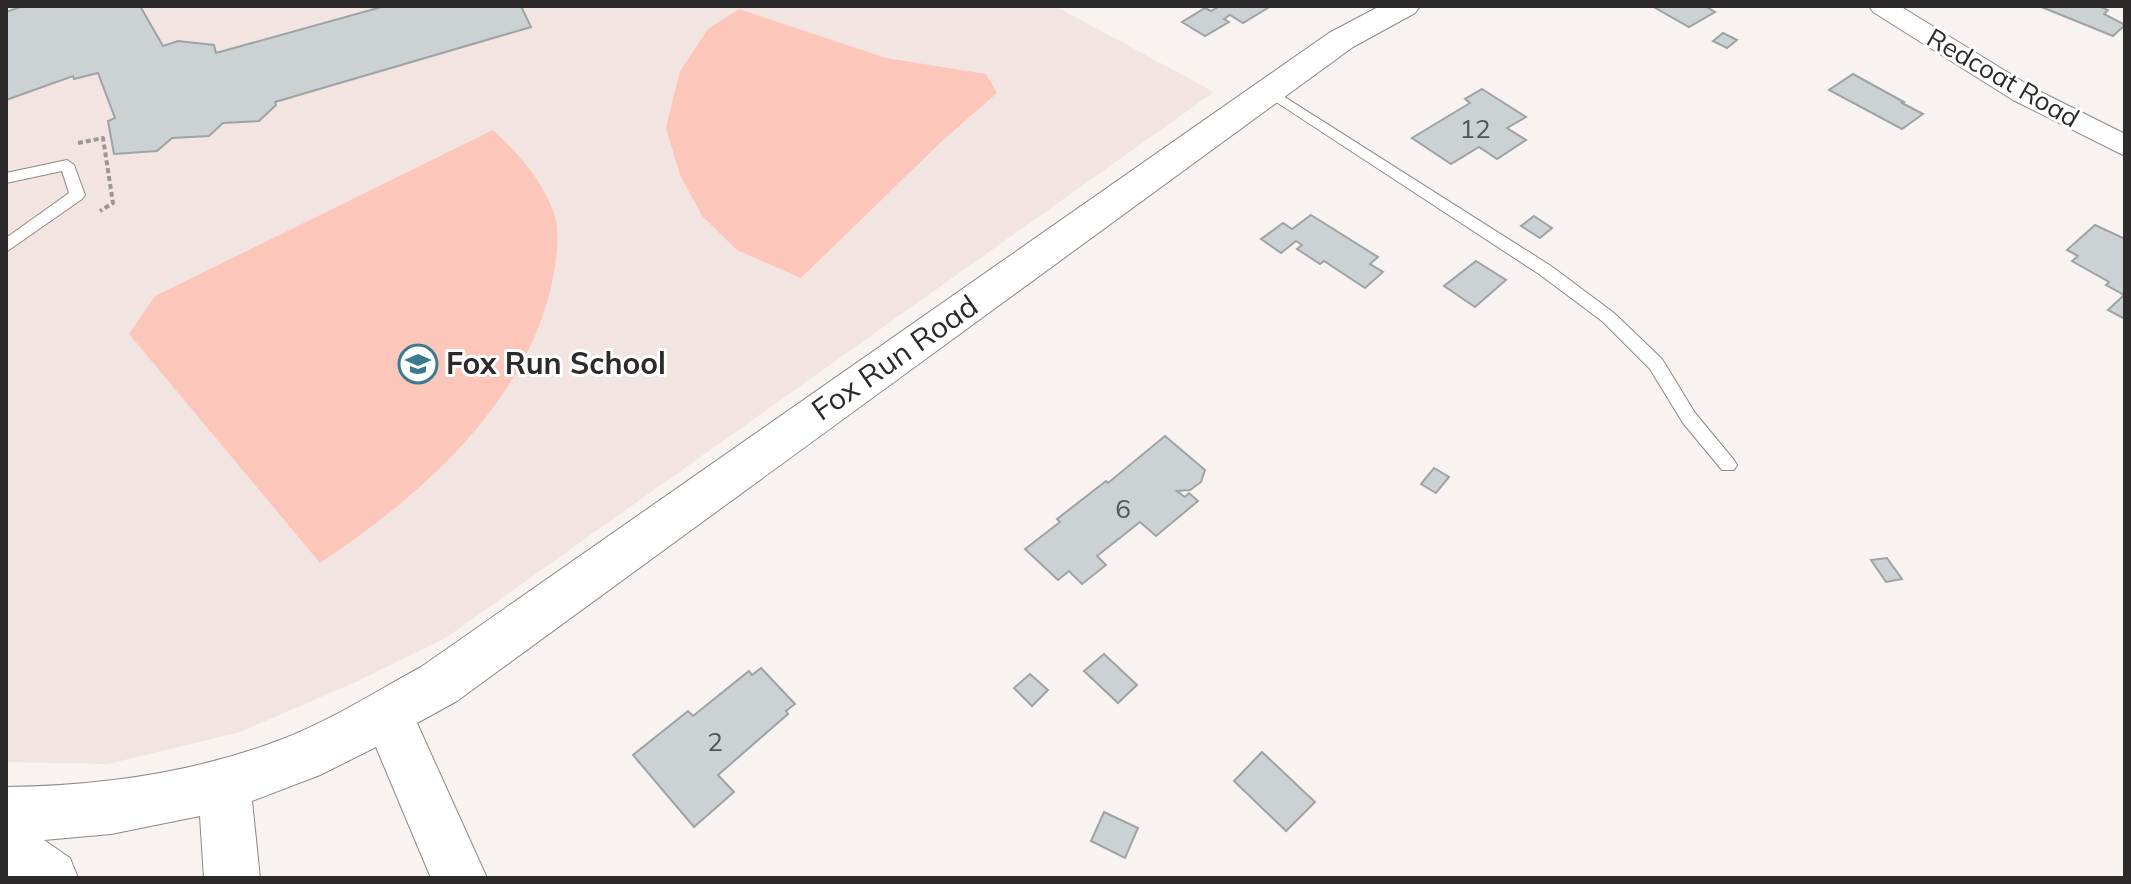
<svg xmlns="http://www.w3.org/2000/svg" width="2131" height="884" viewBox="0 0 2131 884" font-family="Mulish,sans-serif">
<style>
.built{fill:#f2e4e0}
.green{fill:#fcc7ba}
.building{fill:#ccd1d3;stroke:#9ea3a5;stroke-width:2}
.lines{fill:none;stroke-linecap:round;stroke-linejoin:round}
.service-casing{stroke:#8d8886;stroke-width:2}
.minor-casing{stroke:#8d8886;stroke-width:2}
.tertiary-casing{stroke:#8d8886;stroke-width:2}
.path{stroke:#9c9796;stroke-width:4;stroke-dasharray:5 3;stroke-linecap:butt}
.service{fill:#fff;fill-rule:evenodd}
.minor{fill:#fff;fill-rule:evenodd}
.tertiary{fill:#fff;fill-rule:evenodd}
.labels{text-anchor:middle;stroke-width:6;stroke-linejoin:round;paint-order:stroke}
.far-street-label{font-size:26px;fill:#2c2a2a;stroke:#fff}
.number-label{font-size:26px;fill:#545454}
.street-label{font-size:30px;fill:#2c2a2a;stroke:#fff}
.poi-label{font-size:30px;font-weight:bold;fill:#2c2a2a;stroke:#fff;text-anchor:start}
</style>
<rect width="100%" height="100%" fill="#f8f2f0"/>
<!-- built -->
<path class="built" d="M 6,6 L 1055,6 L 1214,92 L 447,637 L 358,681 L 240,732 L 108,764 L 6,762 Z"/>
<!-- green -->
<g class="green">
<path d="M 739,9 L 886,58 L 986,74 L 997,93 L 942,141 L 801,278 L 737,250 L 702,216 L 680,175 L 666,128 L 680,71 L 708,29 Z"/>
<path d="M 493,130 C 519,154 542,180 554,213 C 560,231 557,254 554,273 C 531,400 422,495 320,563 L 129,334 L 155,296 Z"/>
</g>
<!-- building -->
<g class="building">
<path d="M 23,6 L 140,6 L 163,46 L 178,41 L 214,45 L 216,53 L 385,6 L 521,6 L 531,27 L 275,102 L 276,105 L 259,121 L 223,123 L 209,136 L 172,138 L 157,151 L 114,154 L 108,121 L 115,118 L 98,73 L 74,79 L 73,76 L 6,100 L 6,12 Z"/>
<path d="M 1216,6 L 1271,6 L 1243,23 L 1230,15 L 1224,19 L 1229,22 L 1205,36 L 1182,22 L 1205,8 L 1211,11 L 1218,7 Z"/>
<path d="M 1652,6 L 1705,6 L 1715,12 L 1689,27 Z"/>
<path d="M 2039,6 L 2098,6 L 2108,10 L 2104,14 L 2125,25 L 2113,36 Z"/>
<path d="M 1723,33 L 1737,40 L 1727,48 L 1713,41 Z"/>
<path d="M 1853,74 L 1904,102 L 1902,103 L 1923,114 L 1902,129 L 1829,90 Z"/>
<path d="M 1482,89 L 1526,117 L 1507,128 L 1526,140 L 1497,159 L 1479,147 L 1451,164 L 1412,138 L 1470,103 L 1465,99 Z"/>
<path d="M 1311,215 L 1378,257 L 1370,264 L 1383,272 L 1365,288 L 1324,261 L 1320,264 L 1297,249 L 1302,245 L 1296,241 L 1281,253 L 1261,239 L 1283,223 L 1292,229 Z"/>
<path d="M 1534,216 L 1552,228 L 1540,238 L 1521,226 Z"/>
<path d="M 2095,225 L 2125,239 L 2125,319 L 2108,310 L 2124,295 L 2106,285 L 2109,282 L 2072,261 L 2078,256 L 2067,250 Z"/>
<path d="M 1476,261 L 1506,280 L 1475,307 L 1444,286 Z"/>
<path d="M 1165,436 L 1205,470 L 1201,482 L 1190,490 L 1177,491 L 1185,497 L 1189,493 L 1198,501 L 1156,536 L 1140,522 L 1097,556 L 1106,565 L 1082,584 L 1069,571 L 1058,580 L 1025,549 L 1060,522 L 1057,519 L 1106,481 L 1108,483 Z"/>
<path d="M 1434,468 L 1449,477 L 1436,493 L 1421,484 Z"/>
<path d="M 1887,558 L 1902,579 L 1886,582 L 1871,560 Z"/>
<path d="M 1104,654 L 1137,685 L 1118,703 L 1084,671 Z"/>
<path d="M 761,668 L 795,704 L 786,711 L 788,714 L 718,775 L 734,792 L 694,827 L 633,755 L 688,711 L 693,716 L 749,671 L 752,675 Z"/>
<path d="M 1030,674 L 1048,690 L 1032,706 L 1014,688 Z"/>
<path d="M 1262,752 L 1315,802 L 1286,831 L 1234,781 Z"/>
<path d="M 1104,812 L 1138,828 L 1125,858 L 1091,841 Z"/>
</g>
<g class="lines">
<defs>
<g id="service">
<path d="M 1269,87 L 1551,266 L 1614,313 L 1662,359 L 1695,413 L 1734,460 L 1737,465 L 1734,470 L 1722,470 L 1683,423 L 1650,369 L 1602,321 L 1539,274 L 1264,94 L 1264,88 Z"/>
<path d="M 67,160 L 74,165 L 85,195 L 82,199 L 6,252 L 6,238 L 69,193 L 62,171 L 6,183 L 6,173 Z"/>
</g>
<path id="minor" d="M 1869,6 L 1900,6 L 2033,88 L 2125,134 L 2125,156 L 2013,100 L 1873,12 Z"/>
<path id="tertiary" d="M 1380,6 L 1420,6 L 1415,13 L 1353,47 L 457,701 L 417,723 L 487,878 L 431,878 L 376,747 L 320,775 L 252,801 L 260,878 L 204,878 L 200,816 L 111,834 L 44,840 L 70,858 L 78,878 L 6,878 L 6,787 C 99,786 193,773 280,740 C 330,721 375,692 421,667 L 1329,33 Z"/>
</defs>
<!-- service casing -->
<use href="#service" class="service-casing"/>
<!-- minor casing -->
<use href="#minor" class="minor-casing"/>
<!-- tertiary casing -->
<use href="#tertiary" class="tertiary-casing"/>
<!-- path -->
<path class="path" d="M 78,143 L 103,138 L 113,203 L 100,211"/>
<!-- service -->
<use href="#service" class="service"/>
<!-- minor -->
<use href="#minor" class="minor"/>
<!-- tertiary -->
<use href="#tertiary" class="tertiary"/>
</g>
<!-- icons -->
<defs>
<symbol id="school-ring" viewBox="-11 -11 22 22"><circle r="9.5" fill="#fff" stroke="#3b7a8f" stroke-width="1.5"/><path d="M0-5L7-2L0 1L-7-2ZM-4 1L0 2.5L4 1V4Q0 6-4 4Z" fill="#3b7a8f"/></symbol>
</defs>
<g fill-rule="evenodd">
<use href="#school-ring" x="396" y="342" width="44" height="44"/>
</g>
<g class="labels">
<!-- far-street labels -->
<g class="far-street-label">
<text transform="translate(2003 78) rotate(30)" y="9">Redcoat Road</text>
</g>
<!-- number labels -->
<g class="number-label">
<text x="1475" y="138">12</text>
<text x="1123" y="518">6</text>
<text x="715" y="751">2</text>
</g>
<!-- street labels -->
<g class="street-label">
<text transform="translate(895 358) rotate(-35)" y="10">Fox Run Road</text>
</g>
<!-- poi labels -->
<g class="poi-label">
<text x="446" y="374">Fox Run School</text>
</g>
</g>
<!-- border -->
<rect width="2131" height="884" fill="none" stroke="#2c2a2a" stroke-width="16"/>
</svg>
